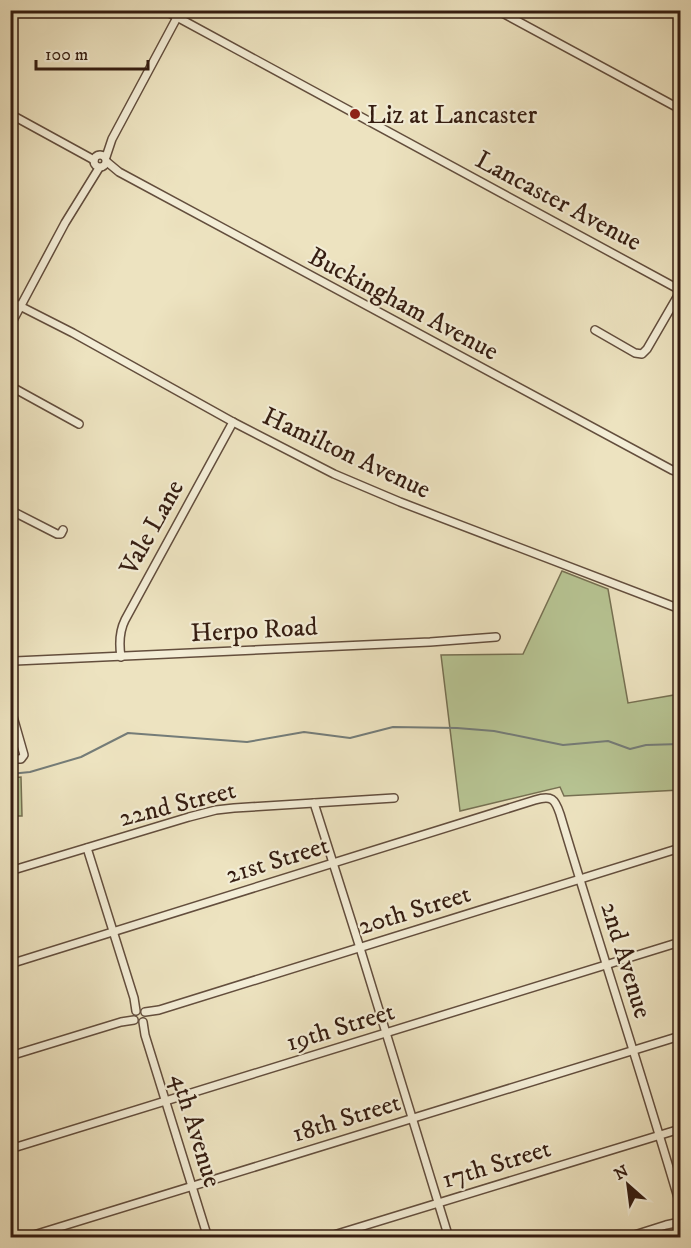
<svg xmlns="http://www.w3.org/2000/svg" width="691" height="1248" viewBox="0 0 691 1248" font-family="'IM FELL DW Pica',serif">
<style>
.green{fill:#b7c493;stroke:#767052;stroke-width:1.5}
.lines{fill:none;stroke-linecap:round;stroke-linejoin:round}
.stream{stroke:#747c78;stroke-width:2}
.street-casing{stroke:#634e3d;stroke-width:10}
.street{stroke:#f3edd6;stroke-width:7}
.poi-dot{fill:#8f2418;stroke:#f3edd6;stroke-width:2}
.labels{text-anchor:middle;stroke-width:4.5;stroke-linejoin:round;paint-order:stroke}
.poi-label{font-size:26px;fill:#351d11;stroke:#f3edd6;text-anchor:start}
.street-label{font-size:26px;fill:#351d11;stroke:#f3edd6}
</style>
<rect width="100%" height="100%" fill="#ede3c0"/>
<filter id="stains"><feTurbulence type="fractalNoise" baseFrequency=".00333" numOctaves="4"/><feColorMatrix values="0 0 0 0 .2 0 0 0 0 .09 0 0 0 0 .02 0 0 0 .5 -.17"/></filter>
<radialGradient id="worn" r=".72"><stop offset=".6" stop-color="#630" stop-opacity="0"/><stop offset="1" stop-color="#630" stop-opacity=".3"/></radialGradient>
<!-- green -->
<g class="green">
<path d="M 562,571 L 608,589 L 628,703 L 680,694 L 680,790 L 564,796 L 560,787 L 460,811 L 441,655 L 523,654 Z"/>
<path d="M 21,777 L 22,816 L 11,816 L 11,778 Z"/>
</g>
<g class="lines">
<!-- stream -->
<path class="stream" d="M 10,774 L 30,772 L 81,757 L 128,733 L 247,742 L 304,732 L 350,738 L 393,727 L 457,728 L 494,731 L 563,745 L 608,741 L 630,749 L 646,745 L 680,744"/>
<defs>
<g id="street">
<path d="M 164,10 L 680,290"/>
<path d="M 497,10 L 680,109"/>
<path d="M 10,114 L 94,160"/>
<circle cx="100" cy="161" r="6"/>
<path d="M 106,157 L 112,139 L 181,10"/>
<path d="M 107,162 L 119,172 L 672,470 L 680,473"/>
<path d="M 10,301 L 73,333 L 233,422 L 334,474 L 400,502 L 680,609"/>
<path d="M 10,326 L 65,223 L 99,168"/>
<path d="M 595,330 L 635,353 L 642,354 L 647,349 L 680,292"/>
<path d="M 10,386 L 79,424"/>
<path d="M 10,510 L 57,534 L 61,534 L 63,530"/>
<path d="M 121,657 C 119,644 119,632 125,620 L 233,422"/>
<path d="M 10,667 L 15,661 L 430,642 L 496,637"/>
<path d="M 10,706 L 24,755 L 21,759 L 10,759"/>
<path d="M 314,803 L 360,948 L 449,1238"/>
<path d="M 87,848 L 134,998 L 136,1011"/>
<path d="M 10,871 L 189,817 L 216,810 L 234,808 L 394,798"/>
<path d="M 10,964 L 535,800 C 552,795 555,799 560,814 C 599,944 641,1072 679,1201 L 680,1212"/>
<path d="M 145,1012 L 159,1010 L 680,848"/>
<path d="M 143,1022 L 145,1035 L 208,1238"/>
<path d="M 10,1056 L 121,1022 L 134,1020"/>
<path d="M 10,1149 L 680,942"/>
<path d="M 24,1238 L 680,1036"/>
<path d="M 324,1238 L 680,1129"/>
<path d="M 625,1238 L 666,1225 L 680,1222 L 680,1216"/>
</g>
</defs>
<!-- street casing -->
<use href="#street" class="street-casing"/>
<!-- street -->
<use href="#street" class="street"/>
</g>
<!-- markers -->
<circle class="poi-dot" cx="355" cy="114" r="6"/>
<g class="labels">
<!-- poi labels -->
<g class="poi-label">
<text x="367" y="123">Liz at Lancaster</text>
</g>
<!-- street labels -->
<g class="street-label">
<text transform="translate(559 200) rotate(28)" y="9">Lancaster Avenue</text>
<text transform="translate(404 303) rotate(28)" y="9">Buckingham Avenue</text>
<text transform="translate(347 452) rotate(25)" y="9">Hamilton Avenue</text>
<text transform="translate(151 527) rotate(-61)" y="9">Vale Lane</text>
<text transform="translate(254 629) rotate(-3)" y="9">Herpo Road</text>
<text transform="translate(177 803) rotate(-14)" y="9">22nd Street</text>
<text transform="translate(277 859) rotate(-17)" y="9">21st Street</text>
<text transform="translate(414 909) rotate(-17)" y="9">20th Street</text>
<text transform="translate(627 960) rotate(73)" y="9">2nd Avenue</text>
<text transform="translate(340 1026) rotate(-17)" y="9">19th Street</text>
<text transform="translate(346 1117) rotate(-17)" y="9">18th Street</text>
<text transform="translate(197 1130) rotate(73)" y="9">4th Avenue</text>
<text transform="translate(496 1163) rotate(-17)" y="9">17th Street</text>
</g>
</g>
<!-- margin -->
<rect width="691" height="1248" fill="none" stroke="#ede3c0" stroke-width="36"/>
<rect x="12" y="12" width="667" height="1224" fill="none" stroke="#351d11" stroke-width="3"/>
<rect x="18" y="18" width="655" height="1212" fill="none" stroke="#351d11" stroke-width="1.5"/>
<!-- north arrow -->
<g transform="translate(628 1185) rotate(332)" stroke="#f3edd6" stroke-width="4.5" paint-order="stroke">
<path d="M0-4.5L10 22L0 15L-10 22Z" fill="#351d11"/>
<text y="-9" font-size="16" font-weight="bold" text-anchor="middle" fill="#351d11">N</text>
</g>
<!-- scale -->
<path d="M36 60v9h112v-9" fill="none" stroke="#351d11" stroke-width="3"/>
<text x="45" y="60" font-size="18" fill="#351d11" stroke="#f3edd6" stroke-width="4.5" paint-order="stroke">100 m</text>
<rect width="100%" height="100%" filter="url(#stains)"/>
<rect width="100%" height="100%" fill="url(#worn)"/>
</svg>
